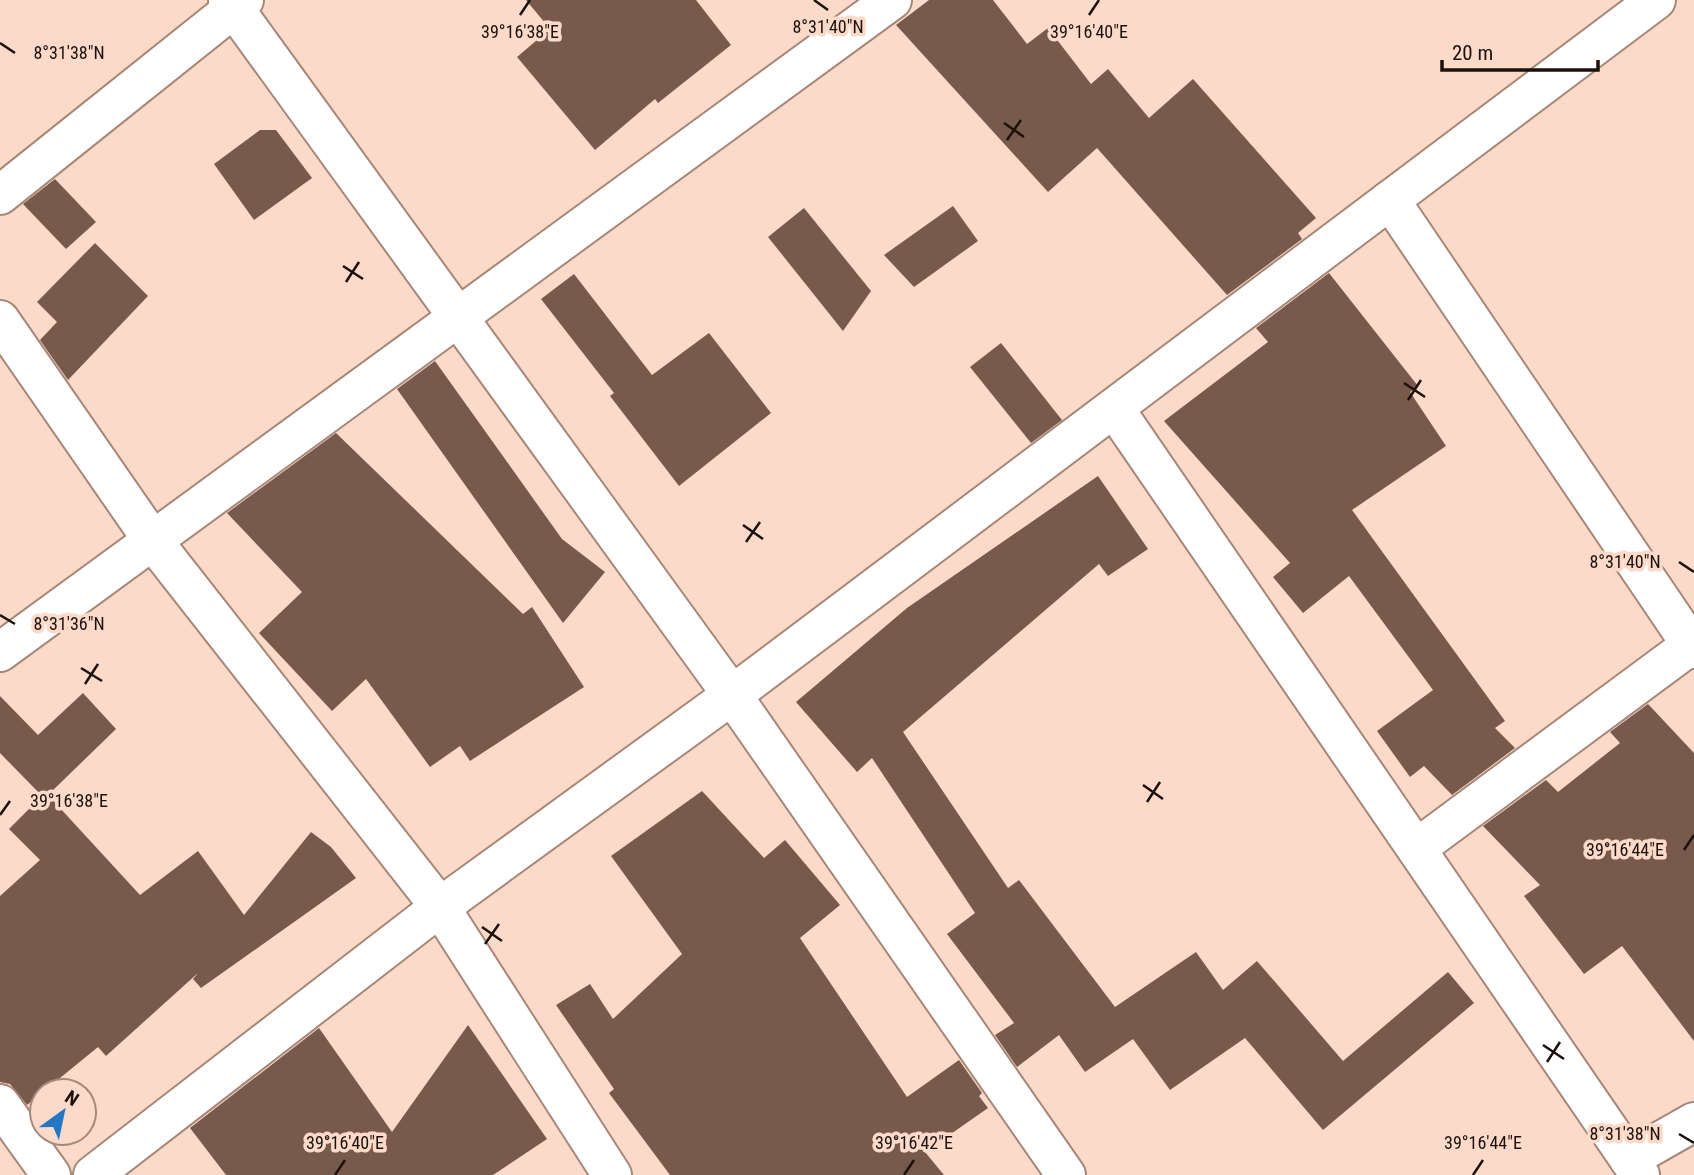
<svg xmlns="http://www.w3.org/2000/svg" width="1694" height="1175" viewBox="0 0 1694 1175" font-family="'Roboto Condensed',sans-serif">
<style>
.building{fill:#775a4c}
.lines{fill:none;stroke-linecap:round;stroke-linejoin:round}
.street-casing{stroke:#a68778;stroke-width:42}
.street{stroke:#fff;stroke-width:38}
.ticks{fill:none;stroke:#1d110c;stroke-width:2.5}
.ticks-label{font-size:18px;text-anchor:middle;fill:#1d110c;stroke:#fcdac9;stroke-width:7;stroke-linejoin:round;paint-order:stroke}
</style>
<rect width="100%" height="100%" fill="#fcdac9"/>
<!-- building -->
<g class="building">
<path d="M 526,0 L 696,0 L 731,45 L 658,103 L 655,99 L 595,150 L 517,57 L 550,29 Z"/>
<path d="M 929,0 L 993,0 L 1027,44 L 1048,28 L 1091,84 L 1108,69 L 1149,118 L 1193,79 L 1316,218 L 1298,233 L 1302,239 L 1227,295 L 1097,148 L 1048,192 L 896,25 Z"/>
<path d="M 260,130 L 276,130 L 312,178 L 254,220 L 214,164 Z"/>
<path d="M 55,179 L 96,222 L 66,249 L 23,204 Z"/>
<path d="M 953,206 L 978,241 L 914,287 L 884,255 Z"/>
<path d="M 804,208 L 871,291 L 843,331 L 768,237 Z"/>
<path d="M 95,243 L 148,296 L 68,380 L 40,340 L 57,322 L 37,302 Z"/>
<path d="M 1329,273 L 1418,386 L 1410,392 L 1446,446 L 1352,510 L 1505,721 L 1495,728 L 1515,748 L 1452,795 L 1424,766 L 1410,777 L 1377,731 L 1433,690 L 1349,576 L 1303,613 L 1273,577 L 1290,563 L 1164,421 L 1268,342 L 1256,328 Z"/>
<path d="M 574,274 L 652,375 L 709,333 L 771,413 L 679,486 L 610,396 L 614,393 L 541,299 Z"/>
<path d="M 1001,343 L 1062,420 L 1031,443 L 970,367 Z"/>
<path d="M 435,361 L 562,539 L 605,572 L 563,623 L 397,389 Z"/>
<path d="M 336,433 L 523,614 L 532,607 L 584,687 L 470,761 L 460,746 L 430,767 L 366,679 L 332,711 L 259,633 L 302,592 L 227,513 Z"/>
<path d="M 1098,476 L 1148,549 L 1108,576 L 1099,564 L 903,732 L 1008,888 L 1019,880 L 1115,1007 L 1196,952 L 1223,990 L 1257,961 L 1343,1061 L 1448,972 L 1474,1003 L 1323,1130 L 1245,1038 L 1170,1090 L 1133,1039 L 1085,1072 L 1059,1035 L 1017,1067 L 995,1035 L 1014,1023 L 947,934 L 975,913 L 872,758 L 857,772 L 796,702 L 907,608 Z"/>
<path d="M 83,693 L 116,729 L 48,795 L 140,895 L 198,851 L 244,915 L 311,832 L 331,847 L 356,878 L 201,988 L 193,979 L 198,973 L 106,1056 L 98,1047 L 27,1105 L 10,1084 L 0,1082 L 0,896 L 40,860 L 9,829 L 42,796 L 0,753 L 0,696 L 38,735 Z"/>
<path d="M 1648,704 L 1694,753 L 1694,1041 L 1622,946 L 1584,974 L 1524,896 L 1540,885 L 1483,826 L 1546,780 L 1558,792 L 1620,743 L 1610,732 Z"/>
<path d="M 702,791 L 764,858 L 785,840 L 840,905 L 800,938 L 907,1097 L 959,1060 L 982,1093 L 979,1096 L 988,1108 L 925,1152 L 944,1175 L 670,1175 L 609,1093 L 614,1089 L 556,1005 L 590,984 L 613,1019 L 682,954 L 611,856 Z"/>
<path d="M 468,1025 L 547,1139 L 493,1175 L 226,1175 L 190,1128 L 319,1028 L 392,1132 Z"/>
</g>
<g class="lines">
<defs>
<g id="street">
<path d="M 228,0 L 732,695 L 1066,1175"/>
<path d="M 0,195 L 244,0"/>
<path d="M 1390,200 L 1694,649"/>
<path d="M 0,320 L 153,541 L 440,907 L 612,1175"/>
<path d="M 1114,408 L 1640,1175"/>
<path d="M 0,652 L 892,0"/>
<path d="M 1417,848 L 1691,645"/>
<path d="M 0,1104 L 51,1175"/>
<path d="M 1629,1159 L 1694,1122"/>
<path d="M 93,1175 L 440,907 L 732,695 L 1656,0"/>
</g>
</defs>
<!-- street casing -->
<use href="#street" class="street-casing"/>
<!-- street -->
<use href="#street" class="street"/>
</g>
<!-- ticks -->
<path class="ticks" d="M 814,0 L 828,10M 520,15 L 530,0M 1089,15 L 1099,0M 0,43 L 15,53M 1004,123 L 1024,137M 1007,140 L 1021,120M 343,266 L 363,279M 346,282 L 359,262M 1404,383 L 1425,397M 1408,400 L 1421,380M 743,525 L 763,539M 746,542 L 760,522M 1679,562 L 1694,572M 0,615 L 15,624M 81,668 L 102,681M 85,684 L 98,664M 1143,785 L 1163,799M 1147,802 L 1160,782M 0,815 L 10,801M 1684,850 L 1694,835M 482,927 L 502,941M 485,944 L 499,924M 1543,1045 L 1564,1059M 1547,1062 L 1560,1042M 1679,1134 L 1694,1143M 335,1175 L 345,1160M 904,1175 L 914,1160M 1473,1175 L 1483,1160"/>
<g class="ticks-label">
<text x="828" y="33">8°31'40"N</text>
<text x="520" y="38">39°16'38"E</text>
<text x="1089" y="38">39°16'40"E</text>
<text x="69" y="59">8°31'38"N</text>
<text x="1625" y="568">8°31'40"N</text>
<text x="69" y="630">8°31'36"N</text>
<text x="69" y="807">39°16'38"E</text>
<text x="1625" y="856">39°16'44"E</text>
<text x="1625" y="1140">8°31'38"N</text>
<text x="345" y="1149">39°16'40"E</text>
<text x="914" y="1149">39°16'42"E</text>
<text x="1483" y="1149">39°16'44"E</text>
</g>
<!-- north arrow -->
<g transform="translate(63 1112) rotate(33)"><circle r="33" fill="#fcdac9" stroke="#a38a7d" stroke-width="2"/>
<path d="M0-5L12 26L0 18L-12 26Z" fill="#2477c5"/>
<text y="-10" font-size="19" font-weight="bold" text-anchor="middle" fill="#1d110c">N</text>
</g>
<!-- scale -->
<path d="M1442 60v10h156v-10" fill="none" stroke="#1d110c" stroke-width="3.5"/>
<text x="1452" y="60" font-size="21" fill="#1d110c" stroke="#fcdac9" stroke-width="5" paint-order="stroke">20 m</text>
</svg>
